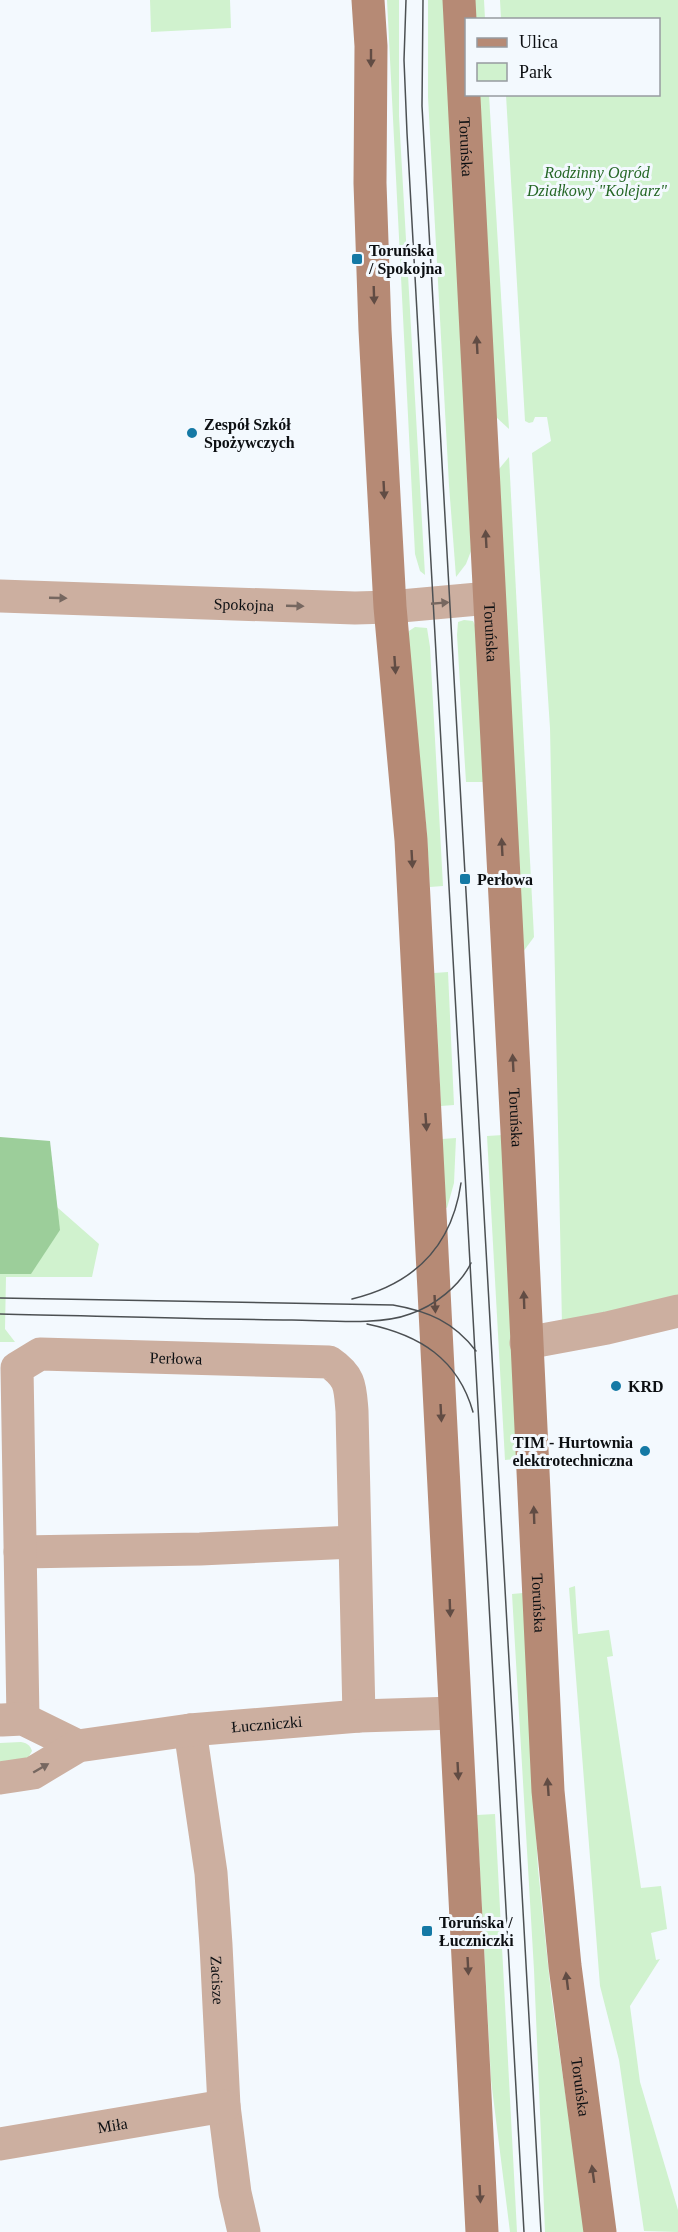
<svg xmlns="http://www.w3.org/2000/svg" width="678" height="2232" viewBox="0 0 678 2232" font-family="'Times New Roman',serif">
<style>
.green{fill:#d0f2ce}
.forest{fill:#9cce9a}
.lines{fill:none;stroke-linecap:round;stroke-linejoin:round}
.minor{stroke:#ccafa0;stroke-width:33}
.secondary{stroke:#b68a75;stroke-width:33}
.tram{stroke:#4c5053;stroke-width:1.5}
.oneway{fill:#614c44}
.oneway2{fill:#766760}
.poi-dot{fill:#1479a5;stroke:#f3f9fe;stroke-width:2}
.labels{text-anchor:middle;stroke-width:6;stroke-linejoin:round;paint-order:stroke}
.street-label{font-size:16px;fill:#0c0f12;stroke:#f3f9fe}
.park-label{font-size:16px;font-style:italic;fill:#256726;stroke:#f3f9fe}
.poi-label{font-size:16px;font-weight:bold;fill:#0c0f12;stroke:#f3f9fe;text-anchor:start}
</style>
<rect width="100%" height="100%" fill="#f3f9fe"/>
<!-- green -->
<g class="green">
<path d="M 150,0 L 230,0 L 231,28 L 151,32 Z"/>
<path d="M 387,0 L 399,0 L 399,116 L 425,575 L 420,571 L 415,554 Z"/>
<path d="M 428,0 L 444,0 L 471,551 L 466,564 L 456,577 L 449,485 L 428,97 Z"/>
<path d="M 474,0 L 484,0 L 485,19 L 475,19 Z"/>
<path d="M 500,0 L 678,0 L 678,1295 L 562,1326 L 550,728 L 532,453 L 551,441 L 547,417 L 535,417 L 533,422 L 529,423 L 525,421 L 506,95 L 658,94 L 658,20 L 501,19 Z"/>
<path d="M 479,95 L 489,95 L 509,429 L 496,417 Z"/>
<path d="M 509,457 L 534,937 L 523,952 L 499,469 Z"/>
<path d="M 464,620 L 473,621 L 476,627 L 484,782 L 466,782 L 457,635 L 458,622 Z"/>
<path d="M 415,627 L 427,628 L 430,647 L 443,886 L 430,887 L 427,835 L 408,636 L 409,631 Z"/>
<path d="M 448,972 L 454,1105 L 441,1106 L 434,973 Z"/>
<path d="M 503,1135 L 517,1459 L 505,1460 L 487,1136 Z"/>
<path d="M 456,1138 L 454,1183 L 447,1208 L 445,1207 L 442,1139 Z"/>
<path d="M 0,1157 L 99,1244 L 92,1277 L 6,1277 L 5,1329 L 15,1342 L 0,1342 Z"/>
<path d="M 575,1586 L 578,1634 L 609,1630 L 613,1656 L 607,1657 L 641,1888 L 661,1886 L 667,1929 L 651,1933 L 656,1960 L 660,1959 L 630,2006 L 640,2082 L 678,2210 L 678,2232 L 644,2231 L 619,2060 L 600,1986 L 569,1588 Z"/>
<path d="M 523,1593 L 538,1869 L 551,1993 L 585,2232 L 545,2232 L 534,1970 L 512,1594 Z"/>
<path d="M 21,1742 C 27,1743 30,1745 32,1751 L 28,1758 L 0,1765 L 0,1743 Z"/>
<path d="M 495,1814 L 517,2232 L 510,2232 L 491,2080 L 477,1815 Z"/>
</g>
<!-- forest -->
<path class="forest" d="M 0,1137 L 50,1141 L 60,1230 L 31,1274 L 0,1274 Z"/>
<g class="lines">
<!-- minor -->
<g class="minor">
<path id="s1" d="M 0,596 L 355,608 L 390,607 L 489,598"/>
<path d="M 526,1343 L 607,1328 L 678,1311"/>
<path d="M 20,1552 L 200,1549 L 354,1542"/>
<path id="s2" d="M 23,1719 L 17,1368 L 40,1354 L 329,1362 C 351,1377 350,1387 352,1411 L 359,1716"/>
<path d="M 2,1720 L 23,1719 L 78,1746"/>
<path id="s3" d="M 190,1730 L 211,1873 L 216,1945 L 224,2106 L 235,2193 L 244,2232"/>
<path id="s4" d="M 0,1778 L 33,1773 L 78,1746 L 190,1730 L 359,1716 L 455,1713"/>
<path id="s5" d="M 0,2144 L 224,2106"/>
</g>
<!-- secondary -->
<g class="secondary">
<path d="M 368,0 L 371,46 L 370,183 L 375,330 L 390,607 L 411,840 L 482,2232"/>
<path id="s6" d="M 459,0 L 518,1151 L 548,1791 L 565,1966 L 600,2232"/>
</g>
<!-- tram -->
<g class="tram">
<path d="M 406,0 L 404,60 L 407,133 L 524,2232"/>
<path d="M 423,0 L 422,106 L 541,2232"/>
<path d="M 0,1298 L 393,1305 C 428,1311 454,1322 476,1351"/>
<path d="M 352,1299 C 414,1284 452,1246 461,1183"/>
<path d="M 0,1314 C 97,1316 195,1319 292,1320 C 325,1320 379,1326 410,1314 C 434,1306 460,1286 471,1263"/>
<path d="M 367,1324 C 420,1335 458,1359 473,1412"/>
</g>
</g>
<!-- one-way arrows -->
<defs><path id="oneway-solid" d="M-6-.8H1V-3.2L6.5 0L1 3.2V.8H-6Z" transform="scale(1.5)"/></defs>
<g class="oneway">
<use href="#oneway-solid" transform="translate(371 58) rotate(90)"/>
<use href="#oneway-solid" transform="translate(374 295) rotate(88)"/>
<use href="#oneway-solid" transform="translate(477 345) rotate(-93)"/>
<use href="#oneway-solid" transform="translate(384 490) rotate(87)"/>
<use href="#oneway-solid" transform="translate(486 539) rotate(-93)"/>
<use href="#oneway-solid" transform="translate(395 665) rotate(86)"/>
<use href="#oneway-solid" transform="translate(502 847) rotate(-93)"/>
<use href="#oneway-solid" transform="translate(412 859) rotate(87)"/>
<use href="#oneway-solid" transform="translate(513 1063) rotate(-93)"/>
<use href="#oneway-solid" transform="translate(426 1122) rotate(86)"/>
<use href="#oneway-solid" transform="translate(524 1300) rotate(-92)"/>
<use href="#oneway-solid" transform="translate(435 1304) rotate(87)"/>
<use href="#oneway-solid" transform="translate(441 1413) rotate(87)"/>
<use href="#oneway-solid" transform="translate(534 1515) rotate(-92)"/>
<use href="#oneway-solid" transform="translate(450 1608) rotate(88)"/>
<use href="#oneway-solid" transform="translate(458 1771) rotate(87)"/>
<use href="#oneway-solid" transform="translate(548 1787) rotate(-94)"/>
<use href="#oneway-solid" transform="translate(468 1966) rotate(87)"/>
<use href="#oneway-solid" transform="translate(567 1981) rotate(-97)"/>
<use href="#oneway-solid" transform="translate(593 2174) rotate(-98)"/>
<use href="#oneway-solid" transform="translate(480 2194) rotate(87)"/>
</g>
<g class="oneway2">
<use href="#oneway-solid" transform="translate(58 598) rotate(2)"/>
<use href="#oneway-solid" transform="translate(440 603) rotate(-5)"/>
<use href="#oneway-solid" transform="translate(295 606) rotate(2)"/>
<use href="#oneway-solid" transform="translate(41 1768) rotate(-30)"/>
</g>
<!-- markers -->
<g class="poi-dot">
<rect x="351" y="253" width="12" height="12" rx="3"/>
<circle cx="192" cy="433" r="6"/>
<rect x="459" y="873" width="12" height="12" rx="3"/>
<circle cx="616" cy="1386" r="6"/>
<circle cx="645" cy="1451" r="6"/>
<rect x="421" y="1925" width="12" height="12" rx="3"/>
</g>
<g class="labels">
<!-- street labels -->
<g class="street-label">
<text dy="6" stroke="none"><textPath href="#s6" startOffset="147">Toruńska</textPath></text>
<text dy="6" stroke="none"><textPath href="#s1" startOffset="244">Spokojna</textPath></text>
<text dy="6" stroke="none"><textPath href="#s6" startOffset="633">Toruńska</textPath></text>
<text dy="6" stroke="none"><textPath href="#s6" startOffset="1119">Toruńska</textPath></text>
<text dy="6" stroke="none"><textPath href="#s2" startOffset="514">Perłowa</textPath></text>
<text dy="6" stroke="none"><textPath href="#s6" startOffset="1605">Toruńska</textPath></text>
<text dy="6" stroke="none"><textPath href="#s4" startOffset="276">Łuczniczki</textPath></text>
<text dy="6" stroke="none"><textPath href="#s3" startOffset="252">Zacisze</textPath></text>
<text dy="6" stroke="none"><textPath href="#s6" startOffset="2091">Toruńska</textPath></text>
<text dy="6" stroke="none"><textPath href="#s5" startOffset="114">Miła</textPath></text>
</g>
<!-- park labels -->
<g class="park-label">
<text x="597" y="178">Rodzinny Ogród<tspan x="597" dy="18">Działkowy "Kolejarz"</tspan></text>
</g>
<!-- poi labels -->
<g class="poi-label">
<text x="369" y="256">Toruńska<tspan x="369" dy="18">/ Spokojna</tspan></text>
<text x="204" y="430">Zespół Szkół<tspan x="204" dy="18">Spożywczych</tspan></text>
<text x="477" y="885">Perłowa</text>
<text x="628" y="1392">KRD</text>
<text x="633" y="1448" text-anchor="end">TIM - Hurtownia<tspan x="633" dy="18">elektrotechniczna</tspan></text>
<text x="439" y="1928">Toruńska /<tspan x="439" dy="18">Łuczniczki</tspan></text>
</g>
</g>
<!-- legend -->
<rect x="465" y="18" width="195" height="78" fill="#f3f9fe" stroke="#979ba0" stroke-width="1.5"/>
<rect x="477" y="38" width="30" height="9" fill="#b68a75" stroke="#979ba0" stroke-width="1.5"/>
<text x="519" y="48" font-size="18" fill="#0c0f12">Ulica</text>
<rect x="477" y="63" width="30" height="18" fill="#d0f2ce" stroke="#979ba0" stroke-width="1.5"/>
<text x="519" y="78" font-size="18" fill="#0c0f12">Park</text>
</svg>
